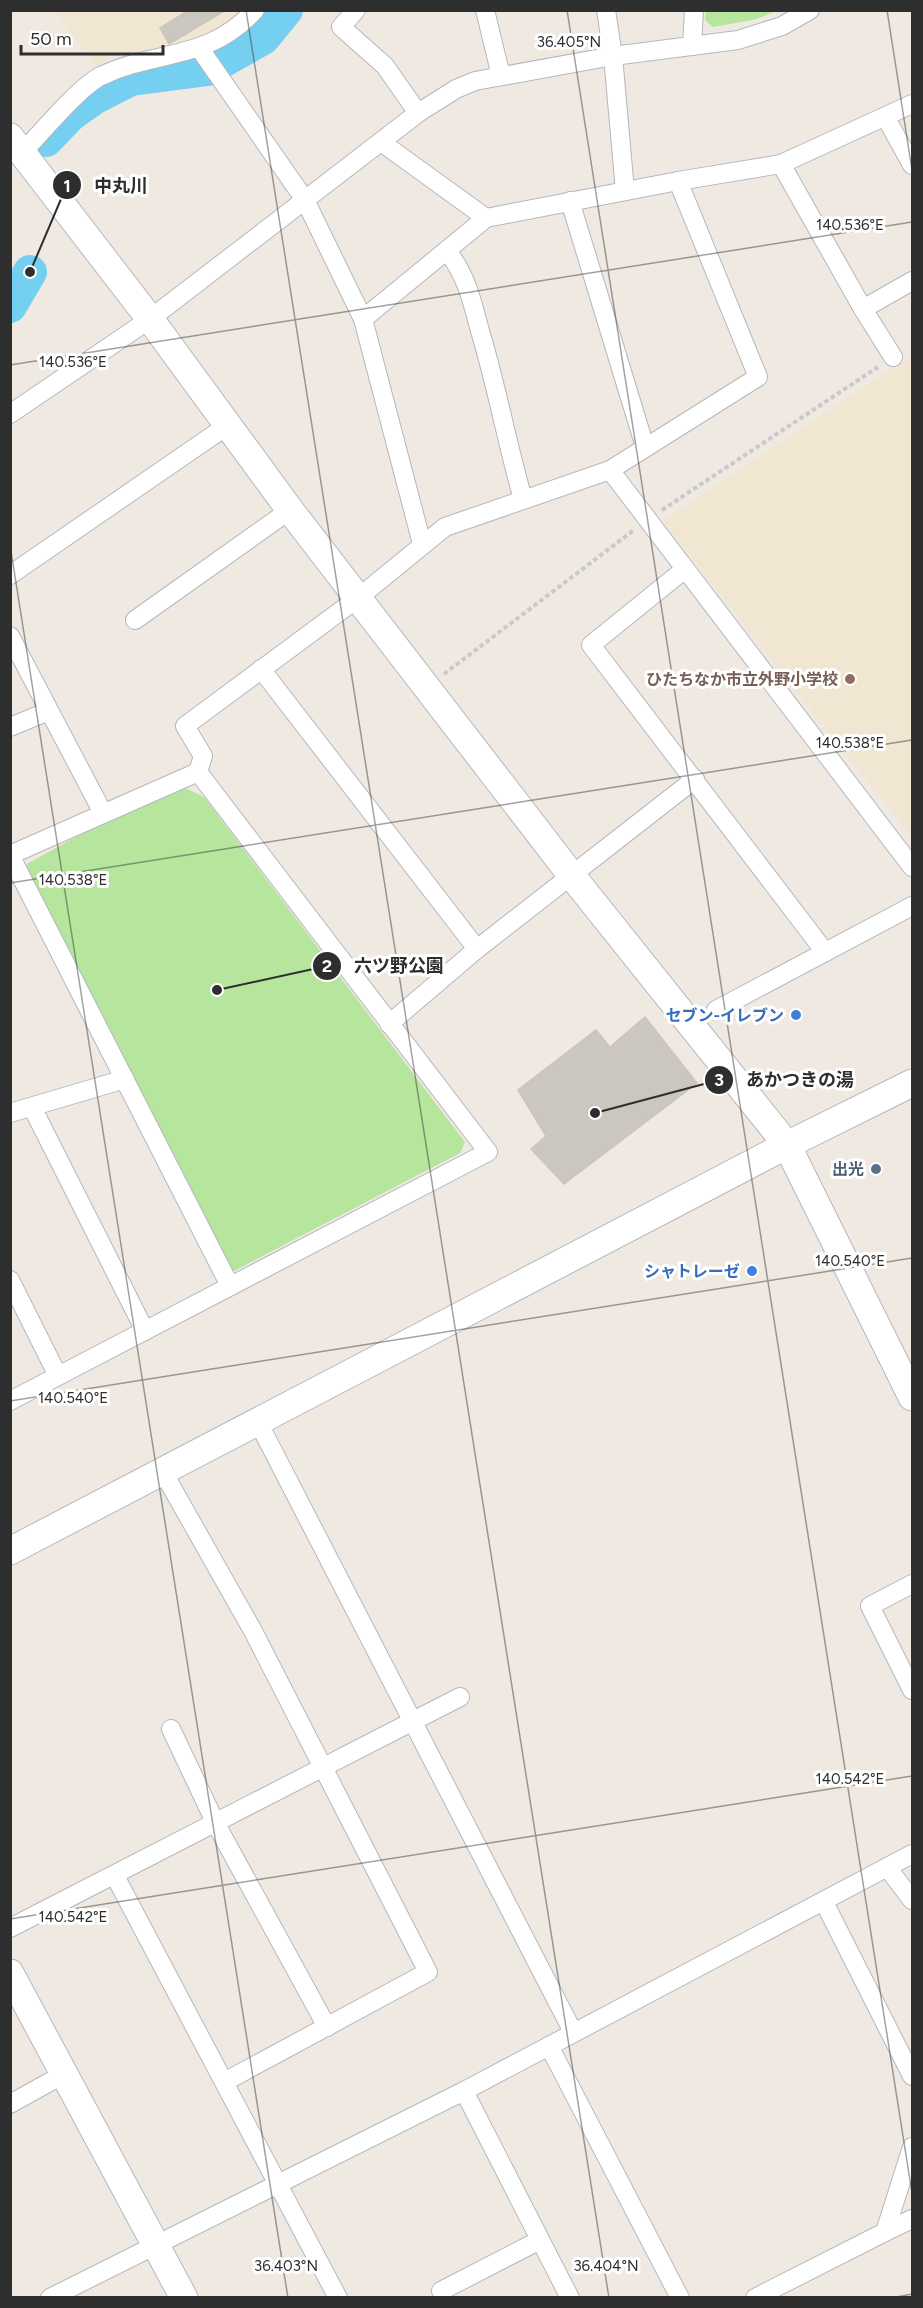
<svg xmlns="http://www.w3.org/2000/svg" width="923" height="2308" viewBox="0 0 923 2308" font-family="Figtree,'Noto Sans JP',sans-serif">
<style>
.education{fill:#f0e6d1}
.green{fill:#b6e59e}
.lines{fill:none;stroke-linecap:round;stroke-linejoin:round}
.river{stroke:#75cff0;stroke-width:34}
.building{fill:#cbc7bf;stroke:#cbc5ba;stroke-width:1.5}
.street-casing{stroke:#b4b7c1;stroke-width:20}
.secondary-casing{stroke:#b4b7c1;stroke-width:29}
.path{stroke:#c9c9c9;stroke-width:4;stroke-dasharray:4.5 3;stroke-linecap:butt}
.street{stroke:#fff;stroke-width:18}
.secondary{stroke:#fff;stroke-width:27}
.ticks{fill:none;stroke:#2e2e2e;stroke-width:1.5;stroke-opacity:0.45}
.education-dot{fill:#8d6e63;stroke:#fff;stroke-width:2}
.shop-dot{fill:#3f7fe0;stroke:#fff;stroke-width:2}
.service-dot{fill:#5c6f8a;stroke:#fff;stroke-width:2}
.labels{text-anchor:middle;stroke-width:6;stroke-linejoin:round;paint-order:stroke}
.education-label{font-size:16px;font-weight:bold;fill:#785e54;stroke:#fff;text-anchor:end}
.shop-label{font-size:16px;font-weight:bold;fill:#366cbe;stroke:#fff;text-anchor:end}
.service-label{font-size:16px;font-weight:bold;fill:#4e5e75;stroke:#fff;text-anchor:end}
.ticks-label{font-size:15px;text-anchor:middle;fill:#2e2e2e;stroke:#fff;stroke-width:6;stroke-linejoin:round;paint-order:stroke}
.leader{fill:none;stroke:#2e2e2e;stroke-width:2}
.callout-dot{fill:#2e2e2e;stroke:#fff;stroke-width:2}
.mark-label{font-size:18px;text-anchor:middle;font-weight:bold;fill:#fff}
.callout-label{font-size:18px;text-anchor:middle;font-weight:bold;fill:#2e2e2e;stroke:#fff;stroke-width:6;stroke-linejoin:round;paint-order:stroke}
</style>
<rect width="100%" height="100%" fill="#efe9e1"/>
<!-- education -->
<g class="education">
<path d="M 55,11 L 244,11 L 234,22 L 162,51 L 112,53 L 99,68 Z"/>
<path d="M 912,358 L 912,837 L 663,521 L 888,371 Z"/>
</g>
<!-- green -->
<g class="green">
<path d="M 706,11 L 706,10 L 776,11 L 757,19 L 713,27 L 705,20 Z"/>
<path d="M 183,787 L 204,797 L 465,1142 L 460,1153 L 230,1273 L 27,881 L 27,864 L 103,822 Z"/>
</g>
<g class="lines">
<!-- river -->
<g class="river">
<path d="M 46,140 L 70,115 L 94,98 L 131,79 L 208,69 L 263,38 L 286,10"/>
<path d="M 10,306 L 30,272"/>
</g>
</g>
<!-- building -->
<g class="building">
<path d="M 189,10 L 226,10 L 169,44 L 160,28 Z"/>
<path d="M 645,1017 L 697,1083 L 564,1184 L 531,1149 L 546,1136 L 518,1090 L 596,1030 L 610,1047 Z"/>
</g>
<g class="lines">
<defs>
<g id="street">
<path d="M 356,10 L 341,27 L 385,66 L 418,113"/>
<path d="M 485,10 L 501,76"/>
<path d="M 606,10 L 613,56 L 625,191"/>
<path d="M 692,46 L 694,10"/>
<path d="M 200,49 L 305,200 L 363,319 L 422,544"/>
<path d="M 886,118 L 912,165"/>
<path d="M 381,142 L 486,218"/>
<path d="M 22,153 C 40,134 80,86 101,76 C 158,49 207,62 255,10"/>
<path d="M 781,164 L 863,309 L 893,357"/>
<path d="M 570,201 L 645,447"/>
<path d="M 448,252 C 467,277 472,301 480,331 C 497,387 507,444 523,499"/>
<path d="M 863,309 L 912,281"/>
<path d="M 363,319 L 486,218 L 678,181 L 781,164 L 912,104"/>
<path d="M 10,414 L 150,319 L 418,113 L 456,89 L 475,81 L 613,56 L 738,40 L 782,26 L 810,10"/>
<path d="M 610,470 L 912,867"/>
<path d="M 685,569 L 591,645 L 825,952"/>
<path d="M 10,575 L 228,425"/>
<path d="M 135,620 L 290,510"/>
<path d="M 10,636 L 103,813"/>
<path d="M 261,669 L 477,949"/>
<path d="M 10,727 L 49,711"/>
<path d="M 198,772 L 203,756 L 185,726 L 358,598 L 445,527 L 610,470 L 758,377 L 678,181"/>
<path d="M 10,855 L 230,1286"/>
<path d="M 10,855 L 198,772"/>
<path d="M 716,1010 L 912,906"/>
<path d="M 389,1024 L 477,949 L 695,779"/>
<path d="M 32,1107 L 145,1331"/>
<path d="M 10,1113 L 125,1079"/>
<path d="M 10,1280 L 58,1376"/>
<path d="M 10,1401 L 488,1152 L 198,772"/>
<path d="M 258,1422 L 573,2032"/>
<path d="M 163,1472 L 253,1631 L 428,1972 L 226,2081"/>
<path d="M 912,1584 L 870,1606 L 912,1690"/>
<path d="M 171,1729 L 216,1824 L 327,2027"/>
<path d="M 887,1867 L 912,1900"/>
<path d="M 115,1876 L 338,2298"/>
<path d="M 824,1902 L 912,2076"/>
<path d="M 10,1928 L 460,1697"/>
<path d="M 549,2046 L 680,2298"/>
<path d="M 464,2091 L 570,2298"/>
<path d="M 10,2104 L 64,2074"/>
<path d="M 885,2232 L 912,2219"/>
<path d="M 441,2291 L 540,2240"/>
<path d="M 50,2298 L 464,2091 L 912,1854"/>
<path d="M 755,2298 L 885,2232 L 912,2147"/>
</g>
<g id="secondary">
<path d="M 10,137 L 150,319 L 290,510 L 572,876 L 787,1145 L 912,1397"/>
<path d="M 10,1551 L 787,1145 L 912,1083"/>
<path d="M 10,1973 L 184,2298"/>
</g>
</defs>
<!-- street casing -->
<use href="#street" class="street-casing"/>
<!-- secondary casing -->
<use href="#secondary" class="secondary-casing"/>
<!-- path -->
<g class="path">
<path d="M 662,510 L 878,367"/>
<path d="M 444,674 L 634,530"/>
</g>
<!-- street -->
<use href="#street" class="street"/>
<!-- secondary -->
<use href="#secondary" class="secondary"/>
</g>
<!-- ticks -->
<path class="ticks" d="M 246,10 L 609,2298M 567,10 L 912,2193M 887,10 L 912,170M 10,365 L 912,222M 10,545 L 288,2298M 10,883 L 912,740M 10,1401 L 912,1258M 10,1919 L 912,1776M 891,2298 L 912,2294"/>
<!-- markers -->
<circle class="education-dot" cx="850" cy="679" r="6"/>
<g class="shop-dot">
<circle cx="796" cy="1015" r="6"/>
<circle cx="752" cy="1271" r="6"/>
</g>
<circle class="service-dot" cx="876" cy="1169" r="6"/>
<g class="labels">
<!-- education labels -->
<g class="education-label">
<text x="838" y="685">ひたちなか市立外野小学校</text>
</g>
<!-- shop labels -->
<g class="shop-label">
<text x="784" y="1021">セブン-イレブン</text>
<text x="740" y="1277">シャトレーゼ</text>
</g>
<!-- service labels -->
<g class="service-label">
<text x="864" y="1175">出光</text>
</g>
</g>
<g class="ticks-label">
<text x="569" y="47">36.405°N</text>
<text x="850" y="230">140.536°E</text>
<text x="73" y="367">140.536°E</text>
<text x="850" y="748">140.538°E</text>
<text x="73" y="885">140.538°E</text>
<text x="850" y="1266">140.540°E</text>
<text x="73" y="1403">140.540°E</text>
<text x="850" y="1784">140.542°E</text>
<text x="73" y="1922">140.542°E</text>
<text x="286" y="2271">36.403°N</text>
<text x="606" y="2271">36.404°N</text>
</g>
<!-- callouts -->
<path class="leader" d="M30 272L67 185M217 990L327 966M595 1113L719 1080"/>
<g class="callout-dot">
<circle cx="30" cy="272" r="6"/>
<circle cx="217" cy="990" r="6"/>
<circle cx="595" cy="1113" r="6"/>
<circle cx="67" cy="185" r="15"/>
<circle cx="327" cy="966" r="15"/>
<circle cx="719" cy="1080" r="15"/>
</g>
<g class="mark-label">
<text x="67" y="192">1</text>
<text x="327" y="972">2</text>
<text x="719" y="1086">3</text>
</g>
<g class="callout-label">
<text x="121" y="192">中丸川</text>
<text x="399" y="972">六ツ野公園</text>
<text x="800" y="1086">あかつきの湯</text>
</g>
<!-- border -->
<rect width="923" height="2308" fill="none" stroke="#2e2e2e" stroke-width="24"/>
<!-- scale -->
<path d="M21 45v9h142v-9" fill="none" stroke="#2e2e2e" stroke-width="3"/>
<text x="30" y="45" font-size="18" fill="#2e2e2e" stroke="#ffffff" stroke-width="4.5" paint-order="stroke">50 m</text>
</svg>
